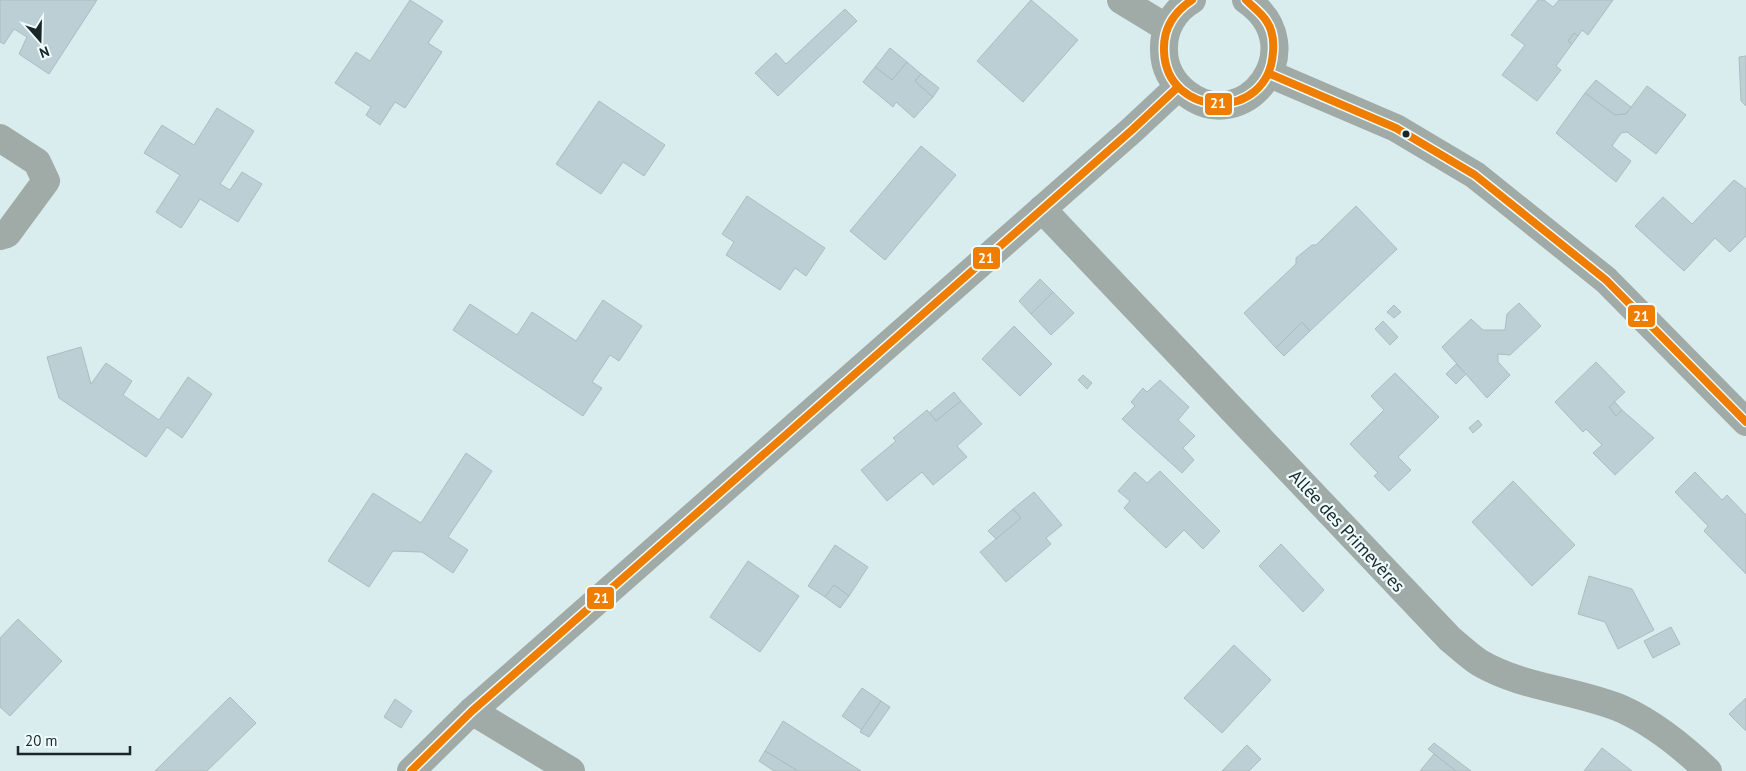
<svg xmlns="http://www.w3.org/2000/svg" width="1746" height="771" viewBox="0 0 1746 771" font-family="'PT Sans',sans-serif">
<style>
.building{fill:#bccfd5;stroke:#aebcbf}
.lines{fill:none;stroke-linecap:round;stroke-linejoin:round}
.minor{stroke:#a0aba7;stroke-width:28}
.tertiary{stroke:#a0aba7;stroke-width:28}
.bus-1-casing{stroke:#effcfd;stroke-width:11}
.bus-1{stroke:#ee7d00;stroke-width:8}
.bus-dot{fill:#1a2728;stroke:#effcfd;stroke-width:2}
.labels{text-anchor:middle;stroke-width:4.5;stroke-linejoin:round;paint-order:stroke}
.street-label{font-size:18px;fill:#1a2728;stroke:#effcfd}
.line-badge{stroke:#effcfd;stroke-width:2}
.badge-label{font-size:14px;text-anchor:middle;font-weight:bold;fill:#fff}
</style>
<rect width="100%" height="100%" fill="#d9ecee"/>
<!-- building -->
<g class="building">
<path d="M 0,0 L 97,0 L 49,74 L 19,54 L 27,37 L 14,29 L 4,44 L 0,42 Z"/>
<path d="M 410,0 L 443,21 L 428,43 L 442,52 L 405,108 L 395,102 L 380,125 L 366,115 L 371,107 L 335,83 L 356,52 L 370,61 Z"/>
<path d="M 1031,0 L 1078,40 L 1023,102 L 977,61 Z"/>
<path d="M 1538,0 L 1544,0 L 1553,7 L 1559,0 L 1613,0 L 1588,35 L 1582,30 L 1578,36 L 1574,33 L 1568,41 L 1572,44 L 1556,66 L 1561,70 L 1537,101 L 1502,75 L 1525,45 L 1511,35 Z"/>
<path d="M 845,9 L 857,21 L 778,96 L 755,73 L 776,53 L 786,64 Z"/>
<path d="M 1574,33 L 1578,36 L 1572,44 L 1568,41 Z"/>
<path d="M 890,48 L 907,62 L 892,80 L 875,67 Z"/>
<path d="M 1746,56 L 1746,106 L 1741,101 L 1739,57 Z"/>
<path d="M 907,62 L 921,74 L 915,81 L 933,97 L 914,118 L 896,102 L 893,107 L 863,82 L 875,67 L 892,80 Z"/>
<path d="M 921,74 L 939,88 L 933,97 L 915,81 Z"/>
<path d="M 1596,80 L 1631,107 L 1626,114 L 1615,115 L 1585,93 Z"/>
<path d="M 1647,86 L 1686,115 L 1656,154 L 1627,132 L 1621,133 L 1612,146 L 1631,161 L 1616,182 L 1556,133 L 1585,93 L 1615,115 L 1626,114 Z"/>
<path d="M 599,101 L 665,145 L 644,176 L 623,162 L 601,194 L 556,164 Z"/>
<path d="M 217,108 L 254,131 L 220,184 L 230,190 L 242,172 L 262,184 L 238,222 L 200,199 L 181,228 L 156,212 L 180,175 L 144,153 L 162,125 L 194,145 Z"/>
<path d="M 921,146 L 956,175 L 885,260 L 850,231 Z"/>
<path d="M 1734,180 L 1746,189 L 1746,236 L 1730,252 L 1715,238 L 1684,271 L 1635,226 L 1663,197 L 1692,224 Z"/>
<path d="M 747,196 L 825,248 L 806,276 L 795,268 L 780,290 L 726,255 L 734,242 L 722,234 Z"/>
<path d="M 1356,206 L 1397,249 L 1310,331 L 1302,322 L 1276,348 L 1244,313 L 1296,264 L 1296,258 L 1312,245 L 1316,245 Z"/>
<path d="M 1040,279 L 1053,292 L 1031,314 L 1019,301 Z"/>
<path d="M 1053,292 L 1074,313 L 1051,335 L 1031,314 Z"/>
<path d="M 603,300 L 642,326 L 619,361 L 610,355 L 592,382 L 602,388 L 583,416 L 453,330 L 470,304 L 517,335 L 532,312 L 576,341 Z"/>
<path d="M 1519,303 L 1541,326 L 1510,355 L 1498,354 L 1498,362 L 1510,375 L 1487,398 L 1442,347 L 1471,319 L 1483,330 L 1505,330 L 1507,314 Z"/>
<path d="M 1394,305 L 1401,312 L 1394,318 L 1387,312 Z"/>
<path d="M 1383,321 L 1398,337 L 1390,345 L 1375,329 Z"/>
<path d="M 1302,322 L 1310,331 L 1284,356 L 1276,348 Z"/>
<path d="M 1014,326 L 1052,364 L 1020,396 L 982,359 Z"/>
<path d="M 81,347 L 91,384 L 106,363 L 132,381 L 123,395 L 159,420 L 188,377 L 212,394 L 182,438 L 167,427 L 146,457 L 59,398 L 47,357 Z"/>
<path d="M 1596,362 L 1625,392 L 1609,407 L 1616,416 L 1622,410 L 1654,438 L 1615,475 L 1593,453 L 1602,445 L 1586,429 L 1583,432 L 1555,402 Z"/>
<path d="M 1456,364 L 1466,374 L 1456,384 L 1446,374 Z"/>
<path d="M 1395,373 L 1439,417 L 1398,457 L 1411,470 L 1389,491 L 1374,476 L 1378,473 L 1350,444 L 1384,410 L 1371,396 Z"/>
<path d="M 1083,375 L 1092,383 L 1087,389 L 1078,380 Z"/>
<path d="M 1160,380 L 1189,407 L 1178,420 L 1195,436 L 1183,448 L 1194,460 L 1182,473 L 1122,419 L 1135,406 L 1131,402 L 1143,388 L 1147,392 Z"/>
<path d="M 954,392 L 961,401 L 936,421 L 929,413 Z"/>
<path d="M 961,401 L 982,424 L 957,446 L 967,457 L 933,485 L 922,472 L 887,501 L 861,470 L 896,441 L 893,438 L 927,410 L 936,421 Z"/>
<path d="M 1615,402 L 1622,410 L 1616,416 L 1609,407 Z"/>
<path d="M 1478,420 L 1482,425 L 1473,433 L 1469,428 Z"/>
<path d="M 466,453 L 492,471 L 448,537 L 468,550 L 453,573 L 422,552 L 393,551 L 369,587 L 328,561 L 373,493 L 421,523 Z"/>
<path d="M 1160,471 L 1220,531 L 1203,549 L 1184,530 L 1166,548 L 1124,508 L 1130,501 L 1118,491 L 1135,472 L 1147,483 Z"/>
<path d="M 1695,472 L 1722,500 L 1727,495 L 1746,515 L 1746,574 L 1704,531 L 1708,526 L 1675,492 Z"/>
<path d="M 1513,481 L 1575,545 L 1532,586 L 1472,522 Z"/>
<path d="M 1034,492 L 1062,525 L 1046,538 L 1051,544 L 1006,582 L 980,552 L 1021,518 L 1013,509 Z"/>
<path d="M 1013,509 L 1021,518 L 996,539 L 988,531 Z"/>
<path d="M 1281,544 L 1324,590 L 1303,612 L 1259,566 Z"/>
<path d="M 835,545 L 868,567 L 849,596 L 834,585 L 825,597 L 808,586 Z"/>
<path d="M 748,561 L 799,596 L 760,652 L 710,617 Z"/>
<path d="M 1589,576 L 1632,589 L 1654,630 L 1618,649 L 1605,622 L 1578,614 Z"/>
<path d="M 834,585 L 849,596 L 840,608 L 825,597 Z"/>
<path d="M 18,619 L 62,661 L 10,716 L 0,707 L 0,638 Z"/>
<path d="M 1671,627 L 1680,644 L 1653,658 L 1644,641 Z"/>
<path d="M 1234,645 L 1271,680 L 1222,733 L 1184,698 Z"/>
<path d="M 862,688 L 881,701 L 862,730 L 842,716 Z"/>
<path d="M 230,697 L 256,723 L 207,771 L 155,771 Z"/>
<path d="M 1746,698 L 1746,731 L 1729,714 Z"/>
<path d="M 395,699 L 412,711 L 401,728 L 384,717 Z"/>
<path d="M 881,701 L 890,707 L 869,737 L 860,732 Z"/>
<path d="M 783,721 L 861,771 L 798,771 L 765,751 Z"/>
<path d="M 1434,743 L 1471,771 L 1456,771 L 1428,749 Z"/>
<path d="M 1247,745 L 1261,759 L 1249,771 L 1222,771 Z"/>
<path d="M 1602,748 L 1632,771 L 1584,771 Z"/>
<path d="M 765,751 L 798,771 L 774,771 L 759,761 Z"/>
<path d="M 1434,754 L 1456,771 L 1420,771 Z"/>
</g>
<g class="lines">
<!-- minor -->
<g class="minor">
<path d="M 0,138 L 37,162 L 46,181 L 7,234 L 0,236"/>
<path d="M 1042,209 L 1450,639 C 1460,647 1470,657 1480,663 C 1523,688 1576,690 1622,709 C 1655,724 1682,746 1708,771"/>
<path d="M 472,711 L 571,771"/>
</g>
<!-- tertiary -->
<g class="tertiary">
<path d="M 1121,0 L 1167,28"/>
<path d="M 1192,0 C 1174,10 1163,30 1164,50 C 1164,68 1172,82 1186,93 C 1244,139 1315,47 1246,0"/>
<path d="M 1270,74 L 1396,128 L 1475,175 L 1606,280 L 1746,422"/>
<path d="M 411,771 L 472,711 L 1132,130 L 1178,87"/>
</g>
<defs>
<g id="bus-1">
<path d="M 1192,0 C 1174,12 1163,29 1164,51 C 1166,119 1269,123 1273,52 C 1274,41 1272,28 1265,19 C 1260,12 1252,6 1246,0"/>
<path d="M 1270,74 L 1396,128 L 1475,175 L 1606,280 L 1746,422"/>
<path d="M 411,771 L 472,711 L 1132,130 L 1178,87"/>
</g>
</defs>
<!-- bus-1 casing -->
<use href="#bus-1" class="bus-1-casing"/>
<!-- bus-1 -->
<use href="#bus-1" class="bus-1"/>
</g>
<!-- markers -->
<circle class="bus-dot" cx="1406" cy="134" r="4.5"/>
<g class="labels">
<!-- street labels -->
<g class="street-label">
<text transform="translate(1347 531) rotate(47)" y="6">Allée des Primevères</text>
</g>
</g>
<g class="line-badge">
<rect x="1204" y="92" width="29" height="24" rx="5" fill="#ee7d00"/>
<rect x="972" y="246" width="29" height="24" rx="5" fill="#ee7d00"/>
<rect x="1627" y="304" width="29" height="24" rx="5" fill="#ee7d00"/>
<rect x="586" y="586" width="29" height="24" rx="5" fill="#ee7d00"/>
</g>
<g class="badge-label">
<text x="1218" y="108">21</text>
<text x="986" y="263">21</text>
<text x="1641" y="321">21</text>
<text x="601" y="603">21</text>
</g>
<!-- north arrow -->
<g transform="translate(40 40) rotate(160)" stroke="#effcfd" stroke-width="4" paint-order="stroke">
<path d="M0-4L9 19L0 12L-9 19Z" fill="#1a2728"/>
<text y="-8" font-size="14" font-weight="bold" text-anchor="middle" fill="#1a2728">N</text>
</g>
<!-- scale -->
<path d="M18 746v8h112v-8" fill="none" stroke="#1a2728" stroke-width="2.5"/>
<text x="25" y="746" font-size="15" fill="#1a2728" stroke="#effcfd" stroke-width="4" paint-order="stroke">20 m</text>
</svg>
